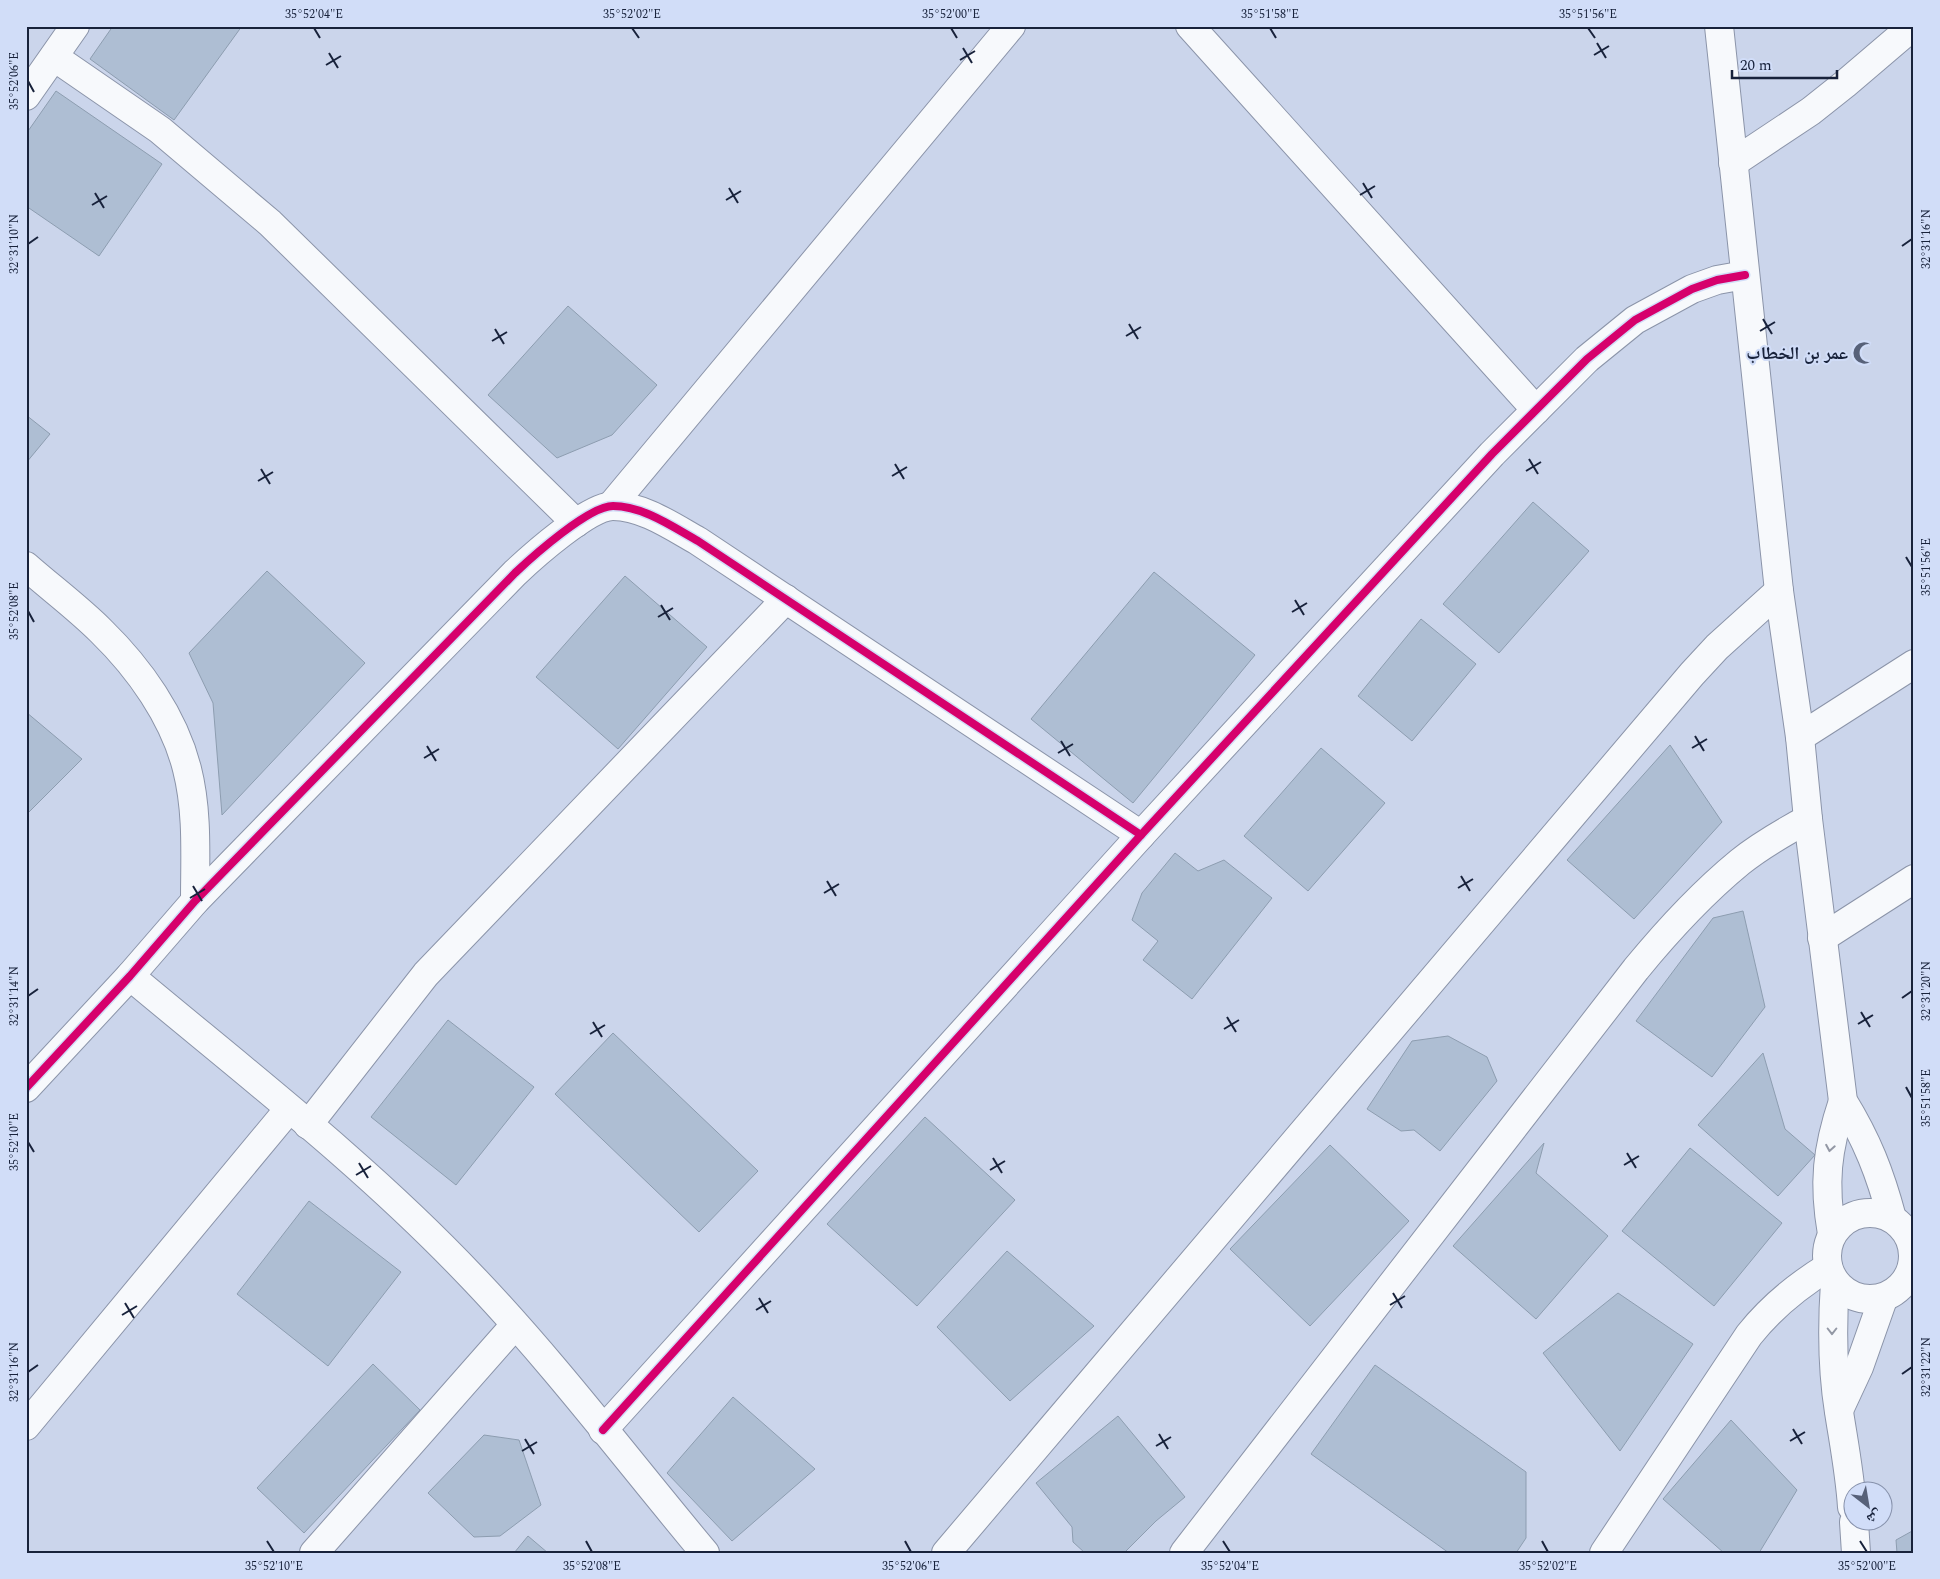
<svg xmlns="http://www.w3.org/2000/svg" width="1940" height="1579" viewBox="0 0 1940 1579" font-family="Spectral,'Noto Naskh Arabic',serif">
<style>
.building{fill:#aebed3;stroke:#8d9db0}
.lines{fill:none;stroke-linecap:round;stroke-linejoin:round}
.minor-casing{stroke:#8b94a9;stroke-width:30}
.tertiary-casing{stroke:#8b94a9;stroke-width:30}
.minor{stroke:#f7f9fc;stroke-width:28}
.tertiary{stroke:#f7f9fc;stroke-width:28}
.cycleway-casing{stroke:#d1ddf8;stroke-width:11}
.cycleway{stroke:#d6006c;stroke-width:8}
.oneway{stroke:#9398a5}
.ticks{fill:none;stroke:#18223b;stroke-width:2}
.labels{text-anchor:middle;stroke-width:4;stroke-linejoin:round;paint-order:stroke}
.poi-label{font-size:18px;font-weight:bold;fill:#18223b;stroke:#d1ddf8;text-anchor:end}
.neatline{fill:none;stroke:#18223b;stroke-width:2}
.ticks-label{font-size:12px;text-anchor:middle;fill:#18223b}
</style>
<rect width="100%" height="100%" fill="#cbd5eb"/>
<!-- building -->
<g class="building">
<path d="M 113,26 L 242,26 L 174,120 L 90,59 Z"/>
<path d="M 56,91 L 162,164 L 99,256 L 26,206 L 26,134 Z"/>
<path d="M 568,306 L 657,385 L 612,435 L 557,458 L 488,395 Z"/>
<path d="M 26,415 L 50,434 L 26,463 Z"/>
<path d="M 1533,502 L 1589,551 L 1499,653 L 1443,604 Z"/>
<path d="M 267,571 L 365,663 L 222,815 L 213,703 L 189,653 Z"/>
<path d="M 1154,572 L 1255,655 L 1133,803 L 1031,719 Z"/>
<path d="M 625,576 L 707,647 L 618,749 L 536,677 Z"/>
<path d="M 1421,619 L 1476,664 L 1412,741 L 1358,696 Z"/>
<path d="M 26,712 L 82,759 L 26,815 Z"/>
<path d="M 1670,745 L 1722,822 L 1634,919 L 1567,860 Z"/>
<path d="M 1321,748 L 1385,803 L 1308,891 L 1244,836 Z"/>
<path d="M 1175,853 L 1198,871 L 1224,860 L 1272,898 L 1192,999 L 1143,960 L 1158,941 L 1132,920 L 1142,893 Z"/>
<path d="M 1743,911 L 1765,1007 L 1712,1077 L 1636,1021 L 1713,918 Z"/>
<path d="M 448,1020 L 534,1087 L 456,1185 L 371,1117 Z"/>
<path d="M 613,1033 L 758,1171 L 699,1232 L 555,1094 Z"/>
<path d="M 1448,1036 L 1487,1057 L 1497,1081 L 1440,1151 L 1414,1130 L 1401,1131 L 1367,1109 L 1412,1041 Z"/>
<path d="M 1763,1053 L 1785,1129 L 1815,1155 L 1778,1196 L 1698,1125 Z"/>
<path d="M 925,1117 L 1015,1200 L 917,1306 L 827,1224 Z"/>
<path d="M 1544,1143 L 1536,1173 L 1608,1236 L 1536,1319 L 1453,1246 Z"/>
<path d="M 1330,1145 L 1409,1221 L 1310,1326 L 1230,1249 Z"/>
<path d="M 1690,1148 L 1782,1223 L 1714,1306 L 1622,1231 Z"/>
<path d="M 309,1201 L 401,1272 L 328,1366 L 237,1294 Z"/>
<path d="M 1007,1251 L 1094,1326 L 1010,1401 L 937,1327 Z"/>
<path d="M 1618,1293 L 1693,1344 L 1620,1451 L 1543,1353 Z"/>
<path d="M 373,1364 L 420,1410 L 304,1533 L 257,1488 Z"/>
<path d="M 1375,1365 L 1526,1472 L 1526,1538 L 1516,1553 L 1449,1553 L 1311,1454 Z"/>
<path d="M 733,1397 L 815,1469 L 732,1541 L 667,1473 Z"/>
<path d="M 1118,1416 L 1185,1497 L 1156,1521 L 1124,1553 L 1085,1553 L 1073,1542 L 1072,1527 L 1036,1483 Z"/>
<path d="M 1731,1420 L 1797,1490 L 1759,1553 L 1724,1553 L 1663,1499 Z"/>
<path d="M 484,1435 L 519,1440 L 541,1505 L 500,1536 L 474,1537 L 428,1493 Z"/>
<path d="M 1914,1530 L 1914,1553 L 1897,1553 L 1896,1540 Z"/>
<path d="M 528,1536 L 548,1553 L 514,1553 Z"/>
</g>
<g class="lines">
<defs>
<g id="minor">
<path d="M 1190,26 L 1536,410"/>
<path d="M 54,57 L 160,130 L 270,223 L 576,523"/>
<path d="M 26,96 L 75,26"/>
<path d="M 1733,163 L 1811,111 L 1845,84 L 1913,26"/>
<path d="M 611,506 L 1011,26"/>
<path d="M 26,566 C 51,588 78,608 101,631 C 139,668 174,717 187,769 C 198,812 195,857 195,901"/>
<path d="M 1800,737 L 1914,664"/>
<path d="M 1822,938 L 1914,879"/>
<path d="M 130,976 C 246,1073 368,1167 472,1277 C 555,1364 628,1461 705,1553"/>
<path d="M 26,1088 L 130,976 L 195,901 L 515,573 C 533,556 589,506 613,506 C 643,506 673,527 698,541 L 1141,835"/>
<path d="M 308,1125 L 426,974 L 786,599"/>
<path d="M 26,1426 L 289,1109"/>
<path d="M 603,1430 L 1141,835 L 1492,454 L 1587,359 L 1635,320 L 1692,289 L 1717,280 L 1745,275"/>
<path d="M 314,1553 L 515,1325"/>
<path d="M 946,1553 L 1692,674 L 1717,647 L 1779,591"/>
<path d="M 1184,1553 L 1636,969 C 1668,930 1701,894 1740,862 C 1761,845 1784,832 1808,819"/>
<path d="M 1604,1553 L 1749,1335 C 1772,1306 1797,1286 1828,1267"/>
</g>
<g id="tertiary">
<path d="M 1719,26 L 1779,591 L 1800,737 L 1808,819 L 1843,1101 C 1867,1140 1880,1173 1892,1218"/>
<circle cx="1870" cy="1256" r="43"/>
<path d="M 1832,1234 C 1823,1183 1827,1149 1843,1101"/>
<path d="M 1835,1282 C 1832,1326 1832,1369 1839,1412 C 1844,1444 1850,1475 1852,1507"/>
<path d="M 1839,1410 L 1859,1367 L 1883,1299"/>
<path d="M 1854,1522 L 1856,1553"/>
</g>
</defs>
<!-- minor casing -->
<use href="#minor" class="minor-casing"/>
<!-- tertiary casing -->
<use href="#tertiary" class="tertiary-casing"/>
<!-- minor -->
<use href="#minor" class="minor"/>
<!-- tertiary -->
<use href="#tertiary" class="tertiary"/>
<defs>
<g id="cycleway">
<path d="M 26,1088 L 130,976 L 195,901 L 515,573 C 533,556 589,506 613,506 C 643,506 673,527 698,541 L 1141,835"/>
<path d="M 603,1430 L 1141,835 L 1492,454 L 1587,359 L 1635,320 L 1692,289 L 1717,280 L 1745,275"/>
</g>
</defs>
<!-- cycleway casing -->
<use href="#cycleway" class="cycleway-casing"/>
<!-- cycleway -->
<use href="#cycleway" class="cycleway"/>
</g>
<!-- one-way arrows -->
<defs><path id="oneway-chevron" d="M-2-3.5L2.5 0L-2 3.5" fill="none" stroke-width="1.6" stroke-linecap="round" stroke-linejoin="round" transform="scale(1.25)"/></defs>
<g class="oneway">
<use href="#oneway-chevron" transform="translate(1830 1148) rotate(100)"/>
<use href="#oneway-chevron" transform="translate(1832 1331) rotate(90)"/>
</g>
<!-- ticks -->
<path class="ticks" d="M 314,28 L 320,38M 632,28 L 639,38M 951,28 L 957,38M 1270,28 L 1276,38M 1588,28 L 1595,38M 1597,43 L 1606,58M 963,48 L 972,63M 329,53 L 338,68M 1594,55 L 1609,46M 960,60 L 975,51M 326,65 L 341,56M 28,81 L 34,92M 1363,183 L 1372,198M 729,188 L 738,203M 95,193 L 104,208M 1360,195 L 1375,186M 726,200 L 741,191M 92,205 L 107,196M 28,244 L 38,237M 1902,246 L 1912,239M 1763,319 L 1772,334M 1129,324 L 1138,339M 495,329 L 504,344M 1760,331 L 1775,322M 1126,336 L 1141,327M 492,341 L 507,332M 1529,459 L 1538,474M 895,464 L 904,479M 261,469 L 270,484M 1526,471 L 1541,462M 892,476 L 907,467M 258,481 L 273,472M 1906,557 L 1912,567M 1295,600 L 1304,615M 661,605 L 670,620M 28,611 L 34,622M 1292,612 L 1307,603M 658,617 L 673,608M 1695,736 L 1704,751M 1061,741 L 1070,756M 427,746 L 436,761M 1692,748 L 1707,739M 1058,753 L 1073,744M 424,758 L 439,749M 1461,876 L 1470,891M 827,881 L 836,896M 193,886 L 202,901M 1458,888 L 1473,879M 824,893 L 839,884M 190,898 L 205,889M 28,996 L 38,989M 1902,998 L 1912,991M 1861,1012 L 1870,1027M 1227,1017 L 1236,1032M 593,1022 L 602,1037M 1858,1024 L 1873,1015M 1224,1029 L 1239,1020M 590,1034 L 605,1025M 1906,1087 L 1912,1098M 28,1142 L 34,1152M 1627,1153 L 1636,1168M 993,1158 L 1002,1173M 359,1163 L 368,1178M 1624,1165 L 1639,1156M 990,1170 L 1005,1161M 356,1175 L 371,1166M 1393,1293 L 1402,1308M 759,1298 L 768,1313M 125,1303 L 134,1318M 1390,1305 L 1405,1296M 756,1310 L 771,1301M 122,1315 L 137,1306M 28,1372 L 38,1365M 1902,1374 L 1912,1367M 1793,1429 L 1802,1444M 1159,1434 L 1168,1449M 525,1439 L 534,1454M 1790,1441 L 1805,1432M 1156,1446 L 1171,1437M 522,1451 L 537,1442M 267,1541 L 274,1552M 586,1541 L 592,1552M 905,1541 L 911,1552M 1223,1541 L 1230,1552M 1542,1541 L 1548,1552M 1860,1541 L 1867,1552"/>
<!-- icons -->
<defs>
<symbol id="mosque-bare" viewBox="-9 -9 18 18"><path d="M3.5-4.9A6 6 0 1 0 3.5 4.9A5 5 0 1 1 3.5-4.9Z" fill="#576179" stroke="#d1ddf8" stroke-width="2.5" paint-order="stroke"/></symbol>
</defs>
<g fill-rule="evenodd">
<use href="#mosque-bare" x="1848" y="337" width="32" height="32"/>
</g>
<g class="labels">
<!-- poi labels -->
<g class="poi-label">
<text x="1848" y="359">عمر بن الخطاب</text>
</g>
</g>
<!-- border -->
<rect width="1940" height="1579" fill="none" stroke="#d1ddf8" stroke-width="55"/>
<!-- north arrow -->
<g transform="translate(1868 1506) rotate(149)"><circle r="24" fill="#d1ddf8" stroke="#8792ac"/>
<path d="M0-4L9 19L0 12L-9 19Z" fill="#576179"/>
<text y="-8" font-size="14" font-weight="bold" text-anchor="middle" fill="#18223b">ش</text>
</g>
<!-- scale -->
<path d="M1732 70v8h105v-8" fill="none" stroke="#18223b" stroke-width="2.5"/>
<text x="1740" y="70" font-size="15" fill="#18223b" stroke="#d1ddf8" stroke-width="4" paint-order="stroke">20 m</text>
<rect x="28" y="28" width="1884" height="1524" class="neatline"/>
<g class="ticks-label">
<text x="314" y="18">35°52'04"E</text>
<text x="632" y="18">35°52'02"E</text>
<text x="951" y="18">35°52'00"E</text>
<text x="1270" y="18">35°51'58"E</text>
<text x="1588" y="18">35°51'56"E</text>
<text transform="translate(14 81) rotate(-90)" y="4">35°52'06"E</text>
<text transform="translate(1926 239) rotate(-90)" y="4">32°31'16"N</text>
<text transform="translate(14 244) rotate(-90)" y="4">32°31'10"N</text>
<text transform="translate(1926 567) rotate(-90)" y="4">35°51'56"E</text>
<text transform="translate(14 611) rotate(-90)" y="4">35°52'08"E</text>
<text transform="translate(1926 991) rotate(-90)" y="4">32°31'20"N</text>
<text transform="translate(14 996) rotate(-90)" y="4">32°31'14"N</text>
<text transform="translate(1926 1098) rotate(-90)" y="4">35°51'58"E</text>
<text transform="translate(14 1142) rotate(-90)" y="4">35°52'10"E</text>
<text transform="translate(1926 1367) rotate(-90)" y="4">32°31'22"N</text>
<text transform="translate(14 1372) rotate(-90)" y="4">32°31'16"N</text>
<text x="274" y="1570">35°52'10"E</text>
<text x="592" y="1570">35°52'08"E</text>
<text x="911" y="1570">35°52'06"E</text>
<text x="1230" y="1570">35°52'04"E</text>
<text x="1548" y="1570">35°52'02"E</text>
<text x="1867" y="1570">35°52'00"E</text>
</g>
</svg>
